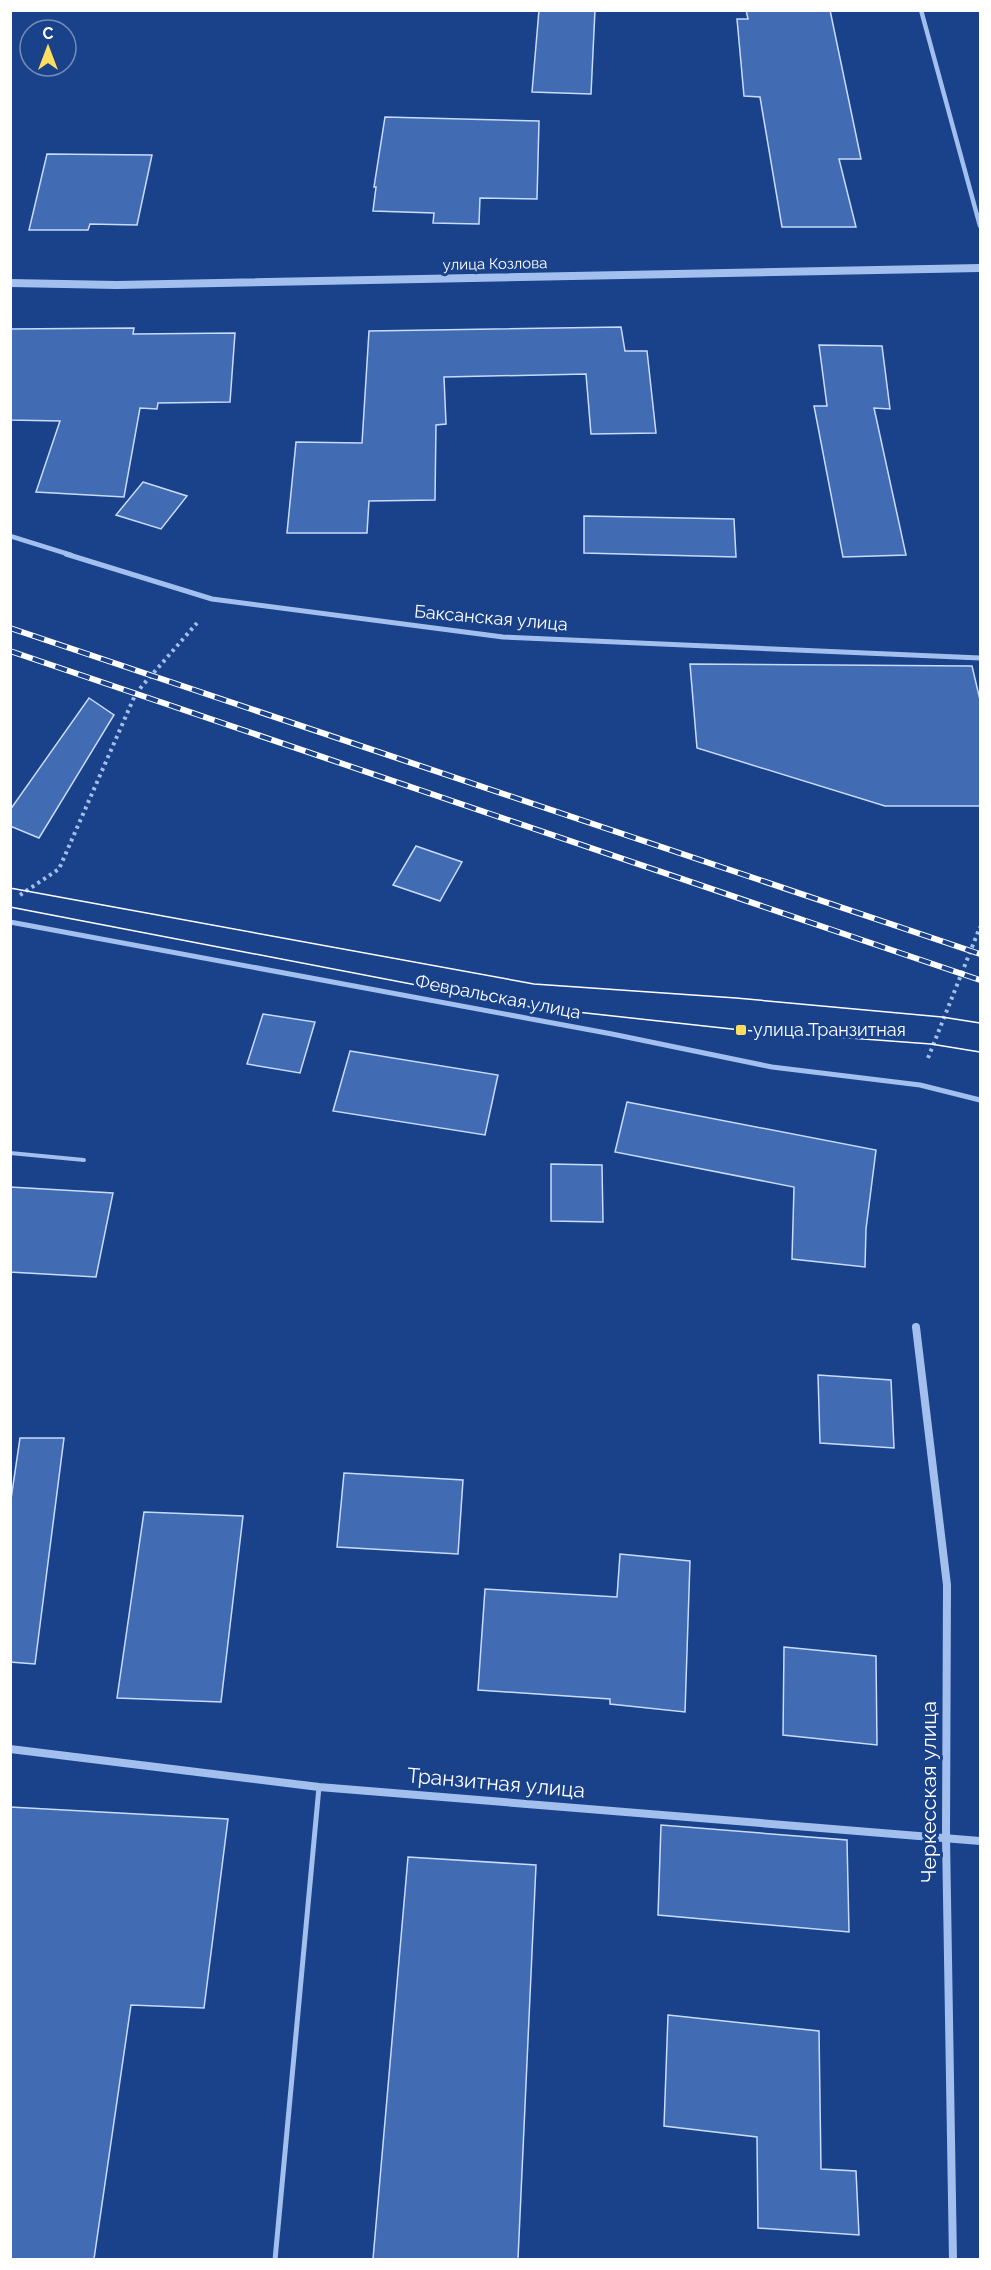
<svg xmlns="http://www.w3.org/2000/svg" width="991" height="2270" viewBox="0 0 991 2270" font-family="Raleway,sans-serif">
<style>
.building{fill:#416bb3;stroke:#c8dbfa;stroke-width:1.5}
.lines{fill:none;stroke-linecap:round;stroke-linejoin:round}
.path{stroke:#a2bfee;stroke-width:4;stroke-dasharray:3 4;stroke-linecap:butt}
.service-far1{stroke:#a2bfee;stroke-width:4}
.service{stroke:#a2bfee;stroke-width:5}
.minor-far2{stroke:#a2bfee;stroke-width:4.5}
.minor-far1{stroke:#a2bfee;stroke-width:5}
.minor{stroke:#a2bfee;stroke-width:8}
.tertiary{stroke:#a2bfee;stroke-width:8}
.tram{stroke:#fff;stroke-width:1.5}
.rail-casing{stroke:#fff;stroke-width:6}
.rail{stroke:#19428a;stroke-width:4;stroke-dasharray:12;stroke-linecap:butt}
.poi-dot{fill:#ffdd5f;stroke:#19428a;stroke-width:2}
.labels{text-anchor:middle;stroke-width:6;stroke-linejoin:round;paint-order:stroke}
.far-street-label{font-size:15px;fill:#fff;stroke:#19428a}
.street-label{font-size:18px;fill:#fff;stroke:#19428a}
.poi-label{font-size:18px;fill:#fff;stroke:#19428a;text-anchor:start}
.near-street-label{font-size:21px;fill:#fff;stroke:#19428a}
</style>
<rect width="100%" height="100%" fill="#19428a"/>
<!-- building -->
<g class="building">
<path d="M 539,10 L 595,10 L 591,94 L 532,92 Z"/>
<path d="M 746,10 L 830,10 L 861,159 L 839,159 L 856,227 L 782,227 L 760,97 L 744,96 L 737,19 L 748,19 Z"/>
<path d="M 385,117 L 539,121 L 537,199 L 480,198 L 479,224 L 433,223 L 434,213 L 373,211 L 376,187 L 374,187 Z"/>
<path d="M 47,154 L 152,155 L 137,225 L 90,224 L 88,230 L 29,230 Z"/>
<path d="M 621,327 L 625,351 L 647,351 L 656,433 L 591,434 L 586,374 L 444,377 L 446,424 L 436,425 L 435,500 L 369,501 L 367,533 L 287,533 L 296,442 L 362,443 L 369,331 Z"/>
<path d="M 134,328 L 133,334 L 235,333 L 230,402 L 158,403 L 157,409 L 140,408 L 124,497 L 36,492 L 60,421 L 10,420 L 10,329 Z"/>
<path d="M 819,345 L 882,346 L 890,409 L 874,408 L 906,555 L 843,557 L 814,406 L 827,406 Z"/>
<path d="M 143,482 L 187,496 L 161,529 L 116,515 Z"/>
<path d="M 584,516 L 734,519 L 736,557 L 584,553 Z"/>
<path d="M 690,664 L 972,666 L 981,704 L 981,806 L 885,806 L 697,748 Z"/>
<path d="M 89,698 L 114,715 L 39,838 L 10,826 L 10,810 Z"/>
<path d="M 416,846 L 462,862 L 440,901 L 393,885 Z"/>
<path d="M 263,1014 L 315,1022 L 300,1073 L 247,1064 Z"/>
<path d="M 350,1051 L 498,1075 L 485,1135 L 333,1111 Z"/>
<path d="M 627,1102 L 876,1150 L 866,1229 L 865,1267 L 792,1259 L 794,1187 L 615,1152 Z"/>
<path d="M 551,1164 L 602,1165 L 603,1222 L 551,1221 Z"/>
<path d="M 10,1187 L 113,1193 L 96,1277 L 10,1272 Z"/>
<path d="M 818,1375 L 891,1380 L 894,1448 L 820,1443 Z"/>
<path d="M 20,1438 L 64,1438 L 35,1664 L 10,1662 L 10,1506 Z"/>
<path d="M 344,1473 L 463,1480 L 458,1554 L 337,1547 Z"/>
<path d="M 144,1512 L 243,1516 L 221,1702 L 117,1698 Z"/>
<path d="M 620,1554 L 690,1561 L 685,1712 L 610,1704 L 610,1699 L 478,1690 L 485,1589 L 617,1597 Z"/>
<path d="M 784,1647 L 876,1656 L 877,1745 L 783,1735 Z"/>
<path d="M 10,1807 L 228,1819 L 204,2008 L 131,2005 L 94,2259 L 10,2259 Z"/>
<path d="M 661,1825 L 847,1840 L 849,1932 L 658,1915 Z"/>
<path d="M 408,1857 L 536,1865 L 518,2259 L 373,2259 Z"/>
<path d="M 668,2015 L 819,2031 L 821,2169 L 856,2171 L 859,2235 L 758,2228 L 757,2137 L 664,2126 Z"/>
</g>
<g class="lines">
<!-- path -->
<g class="path">
<path d="M 20,895 L 59,869 L 136,693 L 197,623"/>
<path d="M 928,1058 L 980,927"/>
</g>
<!-- service-far1 -->
<path class="service-far1" d="M 10,1153 L 84,1160"/>
<!-- service -->
<path class="service" d="M 275,2260 L 319,1787"/>
<!-- minor-far2 -->
<g class="minor-far2">
<path d="M 921,10 L 980,226"/>
<path d="M 10,536 L 71,555"/>
</g>
<!-- minor-far1 -->
<g class="minor-far1">
<path d="M 66,554 L 212,599 L 503,637 L 980,658"/>
<path d="M 10,922 L 612,1034 L 772,1067 L 920,1085 L 980,1100"/>
</g>
<!-- minor -->
<g class="minor">
<path d="M 916,1327 L 947,1585 L 946,1837 L 953,2260"/>
<path d="M 10,1749 L 319,1787 L 980,1841"/>
</g>
<!-- tertiary -->
<path class="tertiary" d="M 10,283 L 117,285 L 980,268"/>
<!-- tram -->
<g class="tram">
<path d="M 10,888 L 534,984 L 736,998 L 942,1017 L 980,1023"/>
<path d="M 10,907 L 531,1007 L 741,1030 L 931,1044 L 980,1052"/>
</g>
<defs>
<g id="rail">
<path d="M 10,628 L 980,954"/>
<path d="M 10,651 L 980,980"/>
</g>
</defs>
<!-- rail casing -->
<use href="#rail" class="rail-casing"/>
<!-- rail -->
<use href="#rail" class="rail"/>
</g>
<!-- markers -->
<rect class="poi-dot" x="735" y="1024" width="12" height="12" rx="3"/>
<g class="labels">
<!-- far-street labels -->
<g class="far-street-label">
<text transform="translate(495 264) rotate(-1)" y="5">улица Козлова</text>
</g>
<!-- street labels -->
<g class="street-label">
<text transform="translate(491 618) rotate(5)" y="6">Баксанская улица</text>
<text transform="translate(498 997) rotate(11)" y="6">Февральская улица</text>
</g>
<!-- poi labels -->
<g class="poi-label">
<text x="753" y="1036">улица Транзитная</text>
</g>
<!-- near-street labels -->
<g class="near-street-label">
<text transform="translate(496 1783) rotate(5)" y="7">Транзитная улица</text>
<text transform="translate(929 1792) rotate(-90)" y="7">Черкесская улица</text>
</g>
</g>
<!-- border -->
<rect width="991" height="2270" fill="none" stroke="#ffffff" stroke-width="24"/>
<!-- north arrow -->
<g transform="translate(48 48)"><circle r="28" fill="#19428a" stroke="#758eb9" stroke-width="1.5"/>
<path d="M0-4.5L10 22L0 15L-10 22Z" fill="#ffdd5f"/>
<text y="-9" font-size="16" font-weight="bold" text-anchor="middle" fill="#ffffff">С</text>
</g>
</svg>
